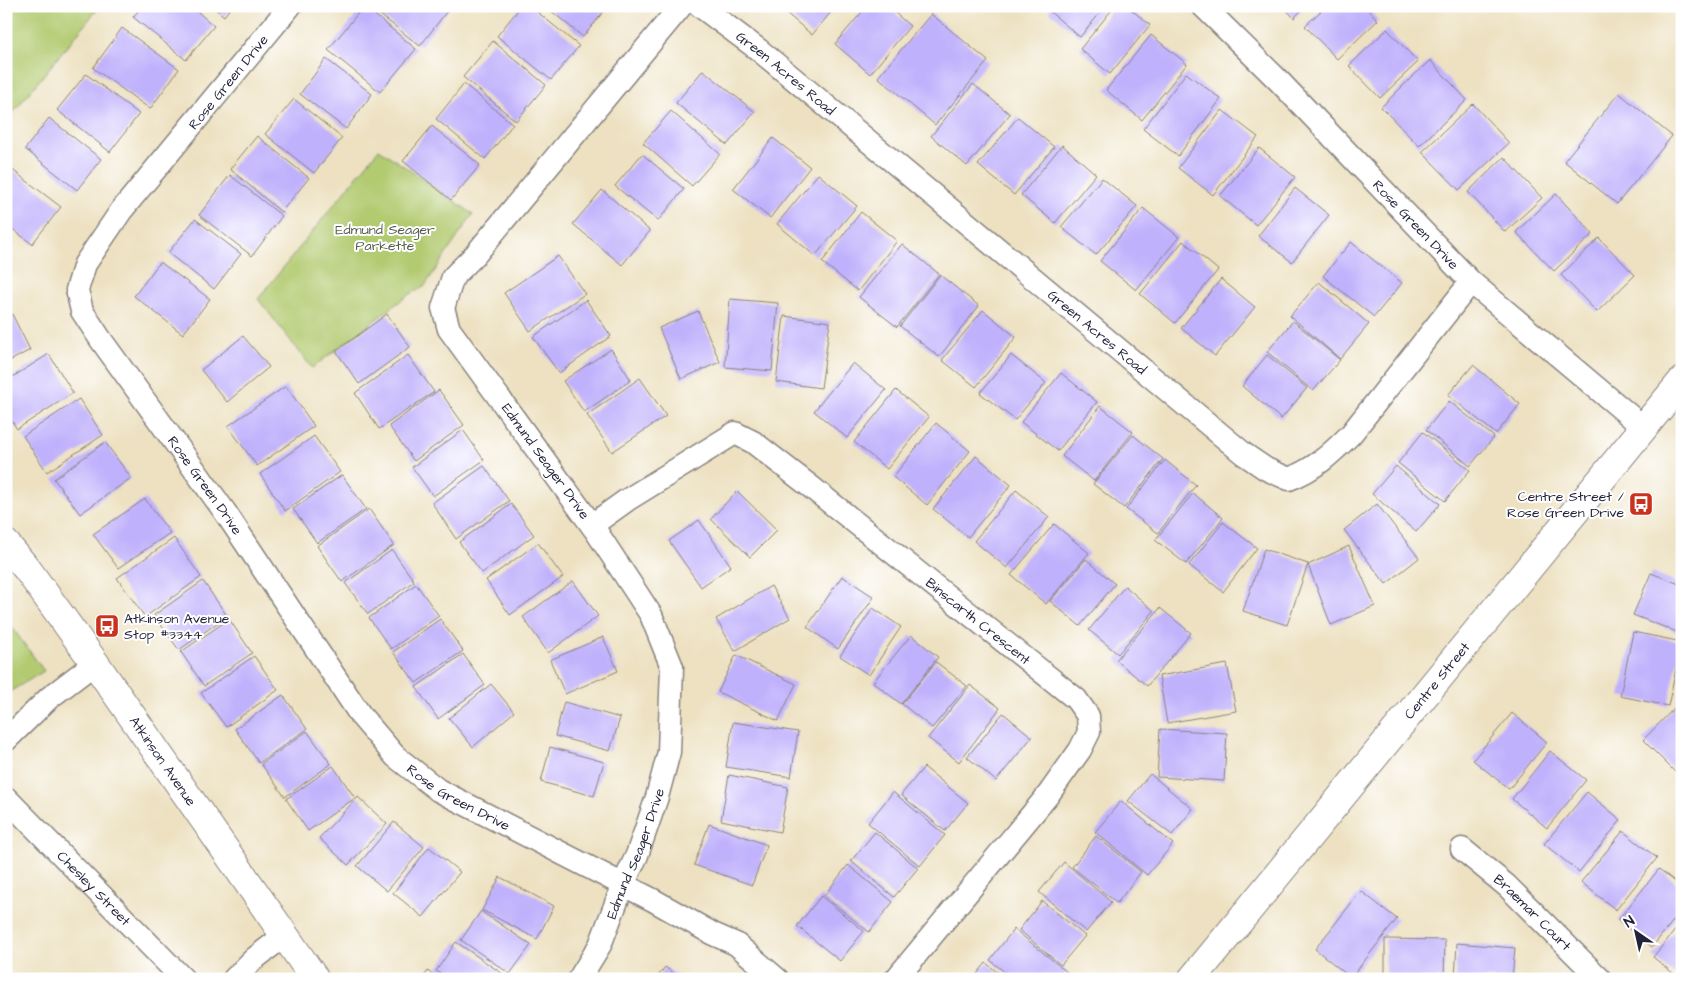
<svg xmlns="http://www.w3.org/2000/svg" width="1688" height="985" viewBox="0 0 1688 985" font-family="'Architects Daughter',sans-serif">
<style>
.green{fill:#b2cb71;stroke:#6a7656}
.building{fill:#c0b1fc}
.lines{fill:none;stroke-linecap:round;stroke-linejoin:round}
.minor-casing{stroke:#88827e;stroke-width:25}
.tertiary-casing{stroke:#88827e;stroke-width:30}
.secondary-casing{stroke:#88827e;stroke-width:30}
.minor{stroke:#fff;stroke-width:22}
.tertiary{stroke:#fff;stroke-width:28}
.secondary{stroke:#fff;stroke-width:28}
.labels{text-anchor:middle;stroke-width:4;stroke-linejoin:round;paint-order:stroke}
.street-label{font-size:14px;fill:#22223b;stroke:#fff}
.park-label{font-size:14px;fill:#545d4e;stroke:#fff}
.poi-label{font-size:14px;fill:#22223b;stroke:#fff;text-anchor:end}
</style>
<rect width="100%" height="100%" fill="#fff"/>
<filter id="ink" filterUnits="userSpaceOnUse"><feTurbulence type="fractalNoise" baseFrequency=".02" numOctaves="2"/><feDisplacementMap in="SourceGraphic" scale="10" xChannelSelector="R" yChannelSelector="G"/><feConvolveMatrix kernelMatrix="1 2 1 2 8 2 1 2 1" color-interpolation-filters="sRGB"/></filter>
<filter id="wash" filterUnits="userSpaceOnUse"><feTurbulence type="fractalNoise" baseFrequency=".0096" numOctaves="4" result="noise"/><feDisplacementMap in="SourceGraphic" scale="20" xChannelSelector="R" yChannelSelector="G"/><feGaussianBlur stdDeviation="1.12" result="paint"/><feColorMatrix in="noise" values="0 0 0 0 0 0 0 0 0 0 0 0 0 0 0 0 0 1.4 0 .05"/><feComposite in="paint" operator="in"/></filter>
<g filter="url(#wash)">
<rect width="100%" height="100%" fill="#ede1c1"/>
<!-- green -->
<g class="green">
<path d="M 6,6 L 100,6 L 6,121 Z"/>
<path d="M 379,149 L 473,214 L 424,287 L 408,295 L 312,368 L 258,299 Z"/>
<path d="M 6,619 L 44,671 L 6,694 Z"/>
</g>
<g id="blocks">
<!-- building -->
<g class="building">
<path d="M 142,6 L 191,6 L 214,26 L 186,60 L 133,17 Z"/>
<path d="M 212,6 L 232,6 L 224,16 Z"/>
<path d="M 364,6 L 416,49 L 380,92 L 328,50 Z"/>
<path d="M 369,6 L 451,6 L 420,46 Z"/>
<path d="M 521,6 L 530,6 L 579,46 L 551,80 L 497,36 Z"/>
<path d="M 545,6 L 608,6 L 583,37 Z"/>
<path d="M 778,6 L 836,6 L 812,35 Z"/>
<path d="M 867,6 L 887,6 L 910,26 L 870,74 L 835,44 Z"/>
<path d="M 1053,6 L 1106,6 L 1080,37 L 1049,11 Z"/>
<path d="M 1115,6 L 1127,6 L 1150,25 L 1110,74 L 1080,49 Z"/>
<path d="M 1283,6 L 1306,6 L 1294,18 Z"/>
<path d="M 1326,6 L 1365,6 L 1378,20 L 1337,59 L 1305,26 Z"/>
<path d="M 931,14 L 988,61 L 935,125 L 878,77 Z"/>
<path d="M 122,28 L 179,69 L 150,109 L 93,68 Z"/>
<path d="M 1387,29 L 1418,62 L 1380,98 L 1349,66 Z"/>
<path d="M 1151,35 L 1187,64 L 1142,120 L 1106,90 Z"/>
<path d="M 493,41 L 546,85 L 516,121 L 463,77 Z"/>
<path d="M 326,59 L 372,94 L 346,129 L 300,94 Z"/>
<path d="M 1430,60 L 1467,100 L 1419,146 L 1381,107 Z"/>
<path d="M 703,70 L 755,112 L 727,145 L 676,103 Z"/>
<path d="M 1186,73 L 1221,99 L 1178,156 L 1143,129 Z"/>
<path d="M 86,74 L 139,114 L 110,152 L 57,110 Z"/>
<path d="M 464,84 L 513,124 L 485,159 L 436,119 Z"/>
<path d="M 973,84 L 1010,114 L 967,166 L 931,136 Z"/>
<path d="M 1619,93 L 1672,136 L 1617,204 L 1564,161 Z"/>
<path d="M 294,99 L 342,138 L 314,173 L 265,134 Z"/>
<path d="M 1473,104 L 1509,143 L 1459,190 L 1422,152 Z"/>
<path d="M 1222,110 L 1258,137 L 1213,195 L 1178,168 Z"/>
<path d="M 671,111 L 720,154 L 692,186 L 643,143 Z"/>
<path d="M 1018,117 L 1054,147 L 1014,195 L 978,165 Z"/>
<path d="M 49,118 L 101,159 L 77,190 L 25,149 Z"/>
<path d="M 432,126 L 480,165 L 451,200 L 403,161 Z"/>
<path d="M 257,136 L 309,178 L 281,212 L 230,169 Z"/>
<path d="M 773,138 L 810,167 L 770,218 L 733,189 Z"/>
<path d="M 1062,145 L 1096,174 L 1055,223 L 1021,195 Z"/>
<path d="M 1259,148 L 1295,177 L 1256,225 L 1220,196 Z"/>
<path d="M 642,154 L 684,189 L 658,221 L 615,186 Z"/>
<path d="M 1504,157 L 1542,198 L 1505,232 L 1468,192 Z"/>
<path d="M 6,165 L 61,207 L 32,244 L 6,224 Z"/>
<path d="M 818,174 L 857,206 L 815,256 L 777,224 Z"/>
<path d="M 230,175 L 282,216 L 252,256 L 199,215 Z"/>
<path d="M 1102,178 L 1137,206 L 1096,255 L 1061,227 Z"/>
<path d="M 1295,188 L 1329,215 L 1292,262 L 1258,236 Z"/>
<path d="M 602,190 L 650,231 L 622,265 L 573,224 Z"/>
<path d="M 1556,194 L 1593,234 L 1554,271 L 1516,232 Z"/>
<path d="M 1143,208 L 1179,237 L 1136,290 L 1100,261 Z"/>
<path d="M 861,212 L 897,241 L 858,291 L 822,262 Z"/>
<path d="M 195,219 L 241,254 L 214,289 L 168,253 Z"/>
<path d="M 1599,238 L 1635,275 L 1597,312 L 1561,275 Z"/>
<path d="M 1183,241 L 1218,270 L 1175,323 L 1140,294 Z"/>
<path d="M 1351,242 L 1402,283 L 1374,317 L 1323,276 Z"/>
<path d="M 902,244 L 939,274 L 897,327 L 859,297 Z"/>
<path d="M 558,256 L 585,294 L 530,331 L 504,293 Z"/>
<path d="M 160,262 L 210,299 L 183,334 L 134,296 Z"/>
<path d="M 940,275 L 979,306 L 939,357 L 900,326 Z"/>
<path d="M 1221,279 L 1255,307 L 1215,356 L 1181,328 Z"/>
<path d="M 1319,282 L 1369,324 L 1340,359 L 1290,316 Z"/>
<path d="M 730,299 L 778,303 L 772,371 L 725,367 Z"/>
<path d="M 586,300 L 611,336 L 559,373 L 533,337 Z"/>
<path d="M 983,310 L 1016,337 L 976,387 L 942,360 Z"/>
<path d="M 698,311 L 720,362 L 681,379 L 659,328 Z"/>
<path d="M 12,314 L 30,350 L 6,363 L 6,317 Z"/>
<path d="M 387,314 L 410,347 L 359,384 L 336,351 Z"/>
<path d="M 784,316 L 830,322 L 821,388 L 776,382 Z"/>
<path d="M 1293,321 L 1340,360 L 1313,391 L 1267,352 Z"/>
<path d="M 243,336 L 269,367 L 227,402 L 201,370 Z"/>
<path d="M 611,349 L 631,380 L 584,412 L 563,381 Z"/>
<path d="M 49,354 L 73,393 L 17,429 L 6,412 L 6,381 Z"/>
<path d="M 408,355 L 434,392 L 379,429 L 355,393 Z"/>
<path d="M 1011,355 L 1046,383 L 1015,420 L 980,393 Z"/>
<path d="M 1267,355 L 1307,388 L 1281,419 L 1242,386 Z"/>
<path d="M 853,363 L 886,390 L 847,438 L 814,411 Z"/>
<path d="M 1473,365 L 1520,404 L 1496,434 L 1448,395 Z"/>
<path d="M 1061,373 L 1097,402 L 1058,451 L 1021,422 Z"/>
<path d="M 640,378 L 666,416 L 612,452 L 587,415 Z"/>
<path d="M 286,386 L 314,426 L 257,466 L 228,426 Z"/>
<path d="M 439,390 L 464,425 L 414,461 L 389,426 Z"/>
<path d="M 896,390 L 929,417 L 887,469 L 854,442 Z"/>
<path d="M 79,399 L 103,435 L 47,472 L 23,436 Z"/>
<path d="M 1449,401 L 1494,437 L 1470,466 L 1426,430 Z"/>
<path d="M 1100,406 L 1133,432 L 1094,481 L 1062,456 Z"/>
<path d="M 936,423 L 970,451 L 927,505 L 893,477 Z"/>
<path d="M 463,430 L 484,460 L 433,496 L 412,467 Z"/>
<path d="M 1423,432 L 1470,470 L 1445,501 L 1398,463 Z"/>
<path d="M 1133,435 L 1163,459 L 1124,508 L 1093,484 Z"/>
<path d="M 314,436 L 340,472 L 285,511 L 260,474 Z"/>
<path d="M 105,442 L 131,478 L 80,514 L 54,479 Z"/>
<path d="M 976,456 L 1011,485 L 968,537 L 933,509 Z"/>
<path d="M 1165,460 L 1196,485 L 1158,533 L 1126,509 Z"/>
<path d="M 484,466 L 509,501 L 456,539 L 432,503 Z"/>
<path d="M 1396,466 L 1440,504 L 1416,532 L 1372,494 Z"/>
<path d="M 342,475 L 366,509 L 317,543 L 293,509 Z"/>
<path d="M 1016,490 L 1049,517 L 1007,568 L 974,541 Z"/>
<path d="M 737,491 L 777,530 L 750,557 L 711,519 Z"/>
<path d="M 1193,493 L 1223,518 L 1186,564 L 1155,540 Z"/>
<path d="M 145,499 L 170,533 L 118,568 L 93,534 Z"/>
<path d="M 511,504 L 534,535 L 482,573 L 459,542 Z"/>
<path d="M 1377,504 L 1419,558 L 1386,584 L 1344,530 Z"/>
<path d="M 369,509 L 394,545 L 342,582 L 317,546 Z"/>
<path d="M 699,520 L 731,566 L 701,587 L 669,541 Z"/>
<path d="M 1223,522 L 1257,548 L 1223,592 L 1189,565 Z"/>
<path d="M 1054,524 L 1089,553 L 1046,604 L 1011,575 Z"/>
<path d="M 174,538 L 201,577 L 145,617 L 117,578 Z"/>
<path d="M 538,543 L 563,577 L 510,615 L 486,580 Z"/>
<path d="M 1349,546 L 1375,606 L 1331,625 L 1308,565 Z"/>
<path d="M 1264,549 L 1308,564 L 1287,625 L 1243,611 Z"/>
<path d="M 392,550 L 414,581 L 368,614 L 345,583 Z"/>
<path d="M 1086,559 L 1115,584 L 1080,626 L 1050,601 Z"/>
<path d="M 1651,573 L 1682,585 L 1682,634 L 1633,615 Z"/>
<path d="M 842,576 L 874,597 L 838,649 L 807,627 Z"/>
<path d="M 203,581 L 227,616 L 179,650 L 154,615 Z"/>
<path d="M 573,581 L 598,616 L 548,653 L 523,617 Z"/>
<path d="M 416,584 L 439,616 L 391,649 L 369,618 Z"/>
<path d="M 771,586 L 790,618 L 735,651 L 716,619 Z"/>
<path d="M 1125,586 L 1154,611 L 1118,654 L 1089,630 Z"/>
<path d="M 873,608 L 901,627 L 869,675 L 840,656 Z"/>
<path d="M 1160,608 L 1191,633 L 1147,686 L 1116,660 Z"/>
<path d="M 229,619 L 252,653 L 204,686 L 181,652 Z"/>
<path d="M 440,619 L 463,651 L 416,683 L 393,652 Z"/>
<path d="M 1633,632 L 1682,642 L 1668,706 L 1620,696 Z"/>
<path d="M 911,635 L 938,657 L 901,704 L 873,682 Z"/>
<path d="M 603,637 L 618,671 L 565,694 L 550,660 Z"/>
<path d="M 463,654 L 485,685 L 438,719 L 416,687 Z"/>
<path d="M 736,655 L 796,684 L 778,721 L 718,692 Z"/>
<path d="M 254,656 L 278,690 L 226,727 L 201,693 Z"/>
<path d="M 936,662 L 967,686 L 932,728 L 902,704 Z"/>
<path d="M 1227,664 L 1236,711 L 1167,723 L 1159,676 Z"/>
<path d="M 491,684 L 514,712 L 473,747 L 449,718 Z"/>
<path d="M 970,685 L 1000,708 L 959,762 L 928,738 Z"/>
<path d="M 283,695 L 307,729 L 259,763 L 235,729 Z"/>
<path d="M 1682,700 L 1682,779 L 1643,740 Z"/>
<path d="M 564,702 L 620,718 L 610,751 L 555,736 Z"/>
<path d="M 1003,713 L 1032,737 L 996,781 L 967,757 Z"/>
<path d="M 1512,713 L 1547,742 L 1509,789 L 1473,760 Z"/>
<path d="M 733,722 L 798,732 L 791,777 L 726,767 Z"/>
<path d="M 1160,729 L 1227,733 L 1224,781 L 1157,777 Z"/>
<path d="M 307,731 L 331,764 L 285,797 L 261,764 Z"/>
<path d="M 550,747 L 604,762 L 594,796 L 541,782 Z"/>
<path d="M 1550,751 L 1586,780 L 1547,828 L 1512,799 Z"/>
<path d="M 333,766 L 355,798 L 308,831 L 286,799 Z"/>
<path d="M 924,767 L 968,803 L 945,831 L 901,795 Z"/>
<path d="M 1150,774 L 1193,809 L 1172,835 L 1128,801 Z"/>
<path d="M 729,775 L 788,787 L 780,832 L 721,820 Z"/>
<path d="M 893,792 L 945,835 L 920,866 L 868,823 Z"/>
<path d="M 1587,792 L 1621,820 L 1579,872 L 1544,844 Z"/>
<path d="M 358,797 L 387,824 L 348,865 L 319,838 Z"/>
<path d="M 1121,801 L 1173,844 L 1147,875 L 1095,832 Z"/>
<path d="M 394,822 L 424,847 L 387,891 L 357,866 Z"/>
<path d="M 709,824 L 767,845 L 752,885 L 694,865 Z"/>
<path d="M 1623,831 L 1657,858 L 1616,910 L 1581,882 Z"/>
<path d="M 875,832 L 918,868 L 894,897 L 851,861 Z"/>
<path d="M 1096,836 L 1141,872 L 1117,903 L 1072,867 Z"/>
<path d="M 429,847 L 460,872 L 423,917 L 393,893 Z"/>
<path d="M 1064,862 L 1111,902 L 1086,932 L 1039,892 Z"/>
<path d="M 848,865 L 893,902 L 869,932 L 824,896 Z"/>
<path d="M 1659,869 L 1682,887 L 1682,910 L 1652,947 L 1618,920 Z"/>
<path d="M 500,877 L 554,906 L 537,939 L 482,910 Z"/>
<path d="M 1361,891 L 1397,919 L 1351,978 L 1315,949 Z"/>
<path d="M 821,896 L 864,931 L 840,961 L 797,926 Z"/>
<path d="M 1042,901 L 1085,936 L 1061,965 L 1019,930 Z"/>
<path d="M 481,911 L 531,945 L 510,974 L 461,940 Z"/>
<path d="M 1682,922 L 1682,979 L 1680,979 L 1653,957 Z"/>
<path d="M 1014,929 L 1067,972 L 1062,979 L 1013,979 L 990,960 Z"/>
<path d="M 1385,939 L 1445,940 L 1444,979 L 1385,979 Z"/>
<path d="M 456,942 L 503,974 L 500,979 L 448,979 L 436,971 Z"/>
<path d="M 1457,943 L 1515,948 L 1512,979 L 1455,979 Z"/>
<path d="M 986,963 L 1006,979 L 973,979 Z"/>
<path d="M 665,967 L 682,979 L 656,979 Z"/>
<path d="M 428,971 L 437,979 L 422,979 Z"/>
</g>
</g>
</g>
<g filter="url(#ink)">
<use href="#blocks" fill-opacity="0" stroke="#88827e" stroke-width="1"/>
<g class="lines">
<defs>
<g id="minor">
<path id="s1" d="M 290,6 L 121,211 L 85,264 L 77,290 L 82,311 L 101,340 L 225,512 L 361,716 L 395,756 L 438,790 L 653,900 L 713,934 L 736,944 L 777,979"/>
<path id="s2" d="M 700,6 L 759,50 L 1244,454 L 1266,469 L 1289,479 C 1315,469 1331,454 1351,434 L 1471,282"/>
<path id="s3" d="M 1203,6 L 1279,81 L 1471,282 L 1643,427"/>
<path id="s4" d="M 592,525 L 627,500 L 735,433 L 753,442 L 811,487 L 1076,699 L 1088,716 L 1089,732 L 1080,750 L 1048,795 L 896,979"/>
<path d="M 6,740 L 49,698 L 95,663"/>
<path id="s5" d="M 6,798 L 183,979"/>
<path id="s6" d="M 1462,849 L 1507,886 L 1600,979"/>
<path d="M 234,979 L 254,959 L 285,935"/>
<path id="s7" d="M 579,979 L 600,945 L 623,885 L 637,855 L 657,797 L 669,752 L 672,667 L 651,615 L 596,531 L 449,329 L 443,308 L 453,277 L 475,255 L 681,6"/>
</g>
<g id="tertiary">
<path id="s8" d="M 6,544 L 27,569 L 95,663 L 315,979"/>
</g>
<g id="secondary">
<path id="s9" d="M 1192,979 L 1682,381"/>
</g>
</defs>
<!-- minor casing -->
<use href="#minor" class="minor-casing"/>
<!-- tertiary casing -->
<use href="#tertiary" class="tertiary-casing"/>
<!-- secondary casing -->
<use href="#secondary" class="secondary-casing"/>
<!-- minor -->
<use href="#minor" class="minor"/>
<!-- tertiary -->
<use href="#tertiary" class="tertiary"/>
<!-- secondary -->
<use href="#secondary" class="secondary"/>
</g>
</g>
<!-- icons -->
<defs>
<symbol id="bus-square" viewBox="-11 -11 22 22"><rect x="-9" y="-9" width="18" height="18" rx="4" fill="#c8321e" stroke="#fff"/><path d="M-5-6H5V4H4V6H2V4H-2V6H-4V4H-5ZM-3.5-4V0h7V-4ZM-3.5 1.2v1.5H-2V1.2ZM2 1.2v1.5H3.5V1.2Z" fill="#fff"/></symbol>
</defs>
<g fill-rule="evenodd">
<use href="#bus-square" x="1627" y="490" width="28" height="28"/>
<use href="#bus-square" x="93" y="612" width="28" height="28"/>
</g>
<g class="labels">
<!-- street labels -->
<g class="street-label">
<text dy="5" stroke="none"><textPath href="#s2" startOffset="109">Green Acres Road</textPath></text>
<text transform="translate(228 82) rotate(-51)" y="5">Rose Green Drive</text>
<text dy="5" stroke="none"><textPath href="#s3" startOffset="305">Rose Green Drive</textPath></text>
<text dy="5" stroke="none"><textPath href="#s2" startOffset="514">Green Acres Road</textPath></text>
<text transform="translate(546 461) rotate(54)" y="5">Edmund Seager Drive</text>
<text dy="5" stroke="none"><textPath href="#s1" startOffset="592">Rose Green Drive</textPath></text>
<text dy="5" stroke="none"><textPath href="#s4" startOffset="478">Binscarth Crescent</textPath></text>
<text dy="5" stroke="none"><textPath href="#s9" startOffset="386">Centre Street</textPath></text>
<text dy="5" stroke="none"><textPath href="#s8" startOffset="268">Atkinson Avenue</textPath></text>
<text dy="5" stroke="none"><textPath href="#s1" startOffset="999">Rose Green Drive</textPath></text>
<text dy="5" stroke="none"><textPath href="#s7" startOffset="138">Edmund Seager Drive</textPath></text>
<text dy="5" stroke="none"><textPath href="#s5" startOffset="126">Chesley Street</textPath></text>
<text dy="5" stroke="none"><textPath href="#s6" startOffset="95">Braemar Court</textPath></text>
</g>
<!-- park labels -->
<g class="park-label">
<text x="385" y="234">Edmund Seager<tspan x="385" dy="16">Parkette</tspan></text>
</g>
<!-- poi labels -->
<g class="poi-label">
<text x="1624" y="501">Centre Street /<tspan x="1624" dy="16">Rose Green Drive</tspan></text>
<text x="124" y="623" text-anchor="start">Atkinson Avenue<tspan x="124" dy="16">Stop #3344</tspan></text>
</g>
</g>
<!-- margin -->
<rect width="1688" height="985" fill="none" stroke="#fff" stroke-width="25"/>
<!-- north arrow -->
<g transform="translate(1636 932) rotate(326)" stroke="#ffffff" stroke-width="4" paint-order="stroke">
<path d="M0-4L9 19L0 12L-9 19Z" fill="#22223b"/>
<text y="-8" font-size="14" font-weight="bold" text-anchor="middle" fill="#22223b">N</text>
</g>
</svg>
